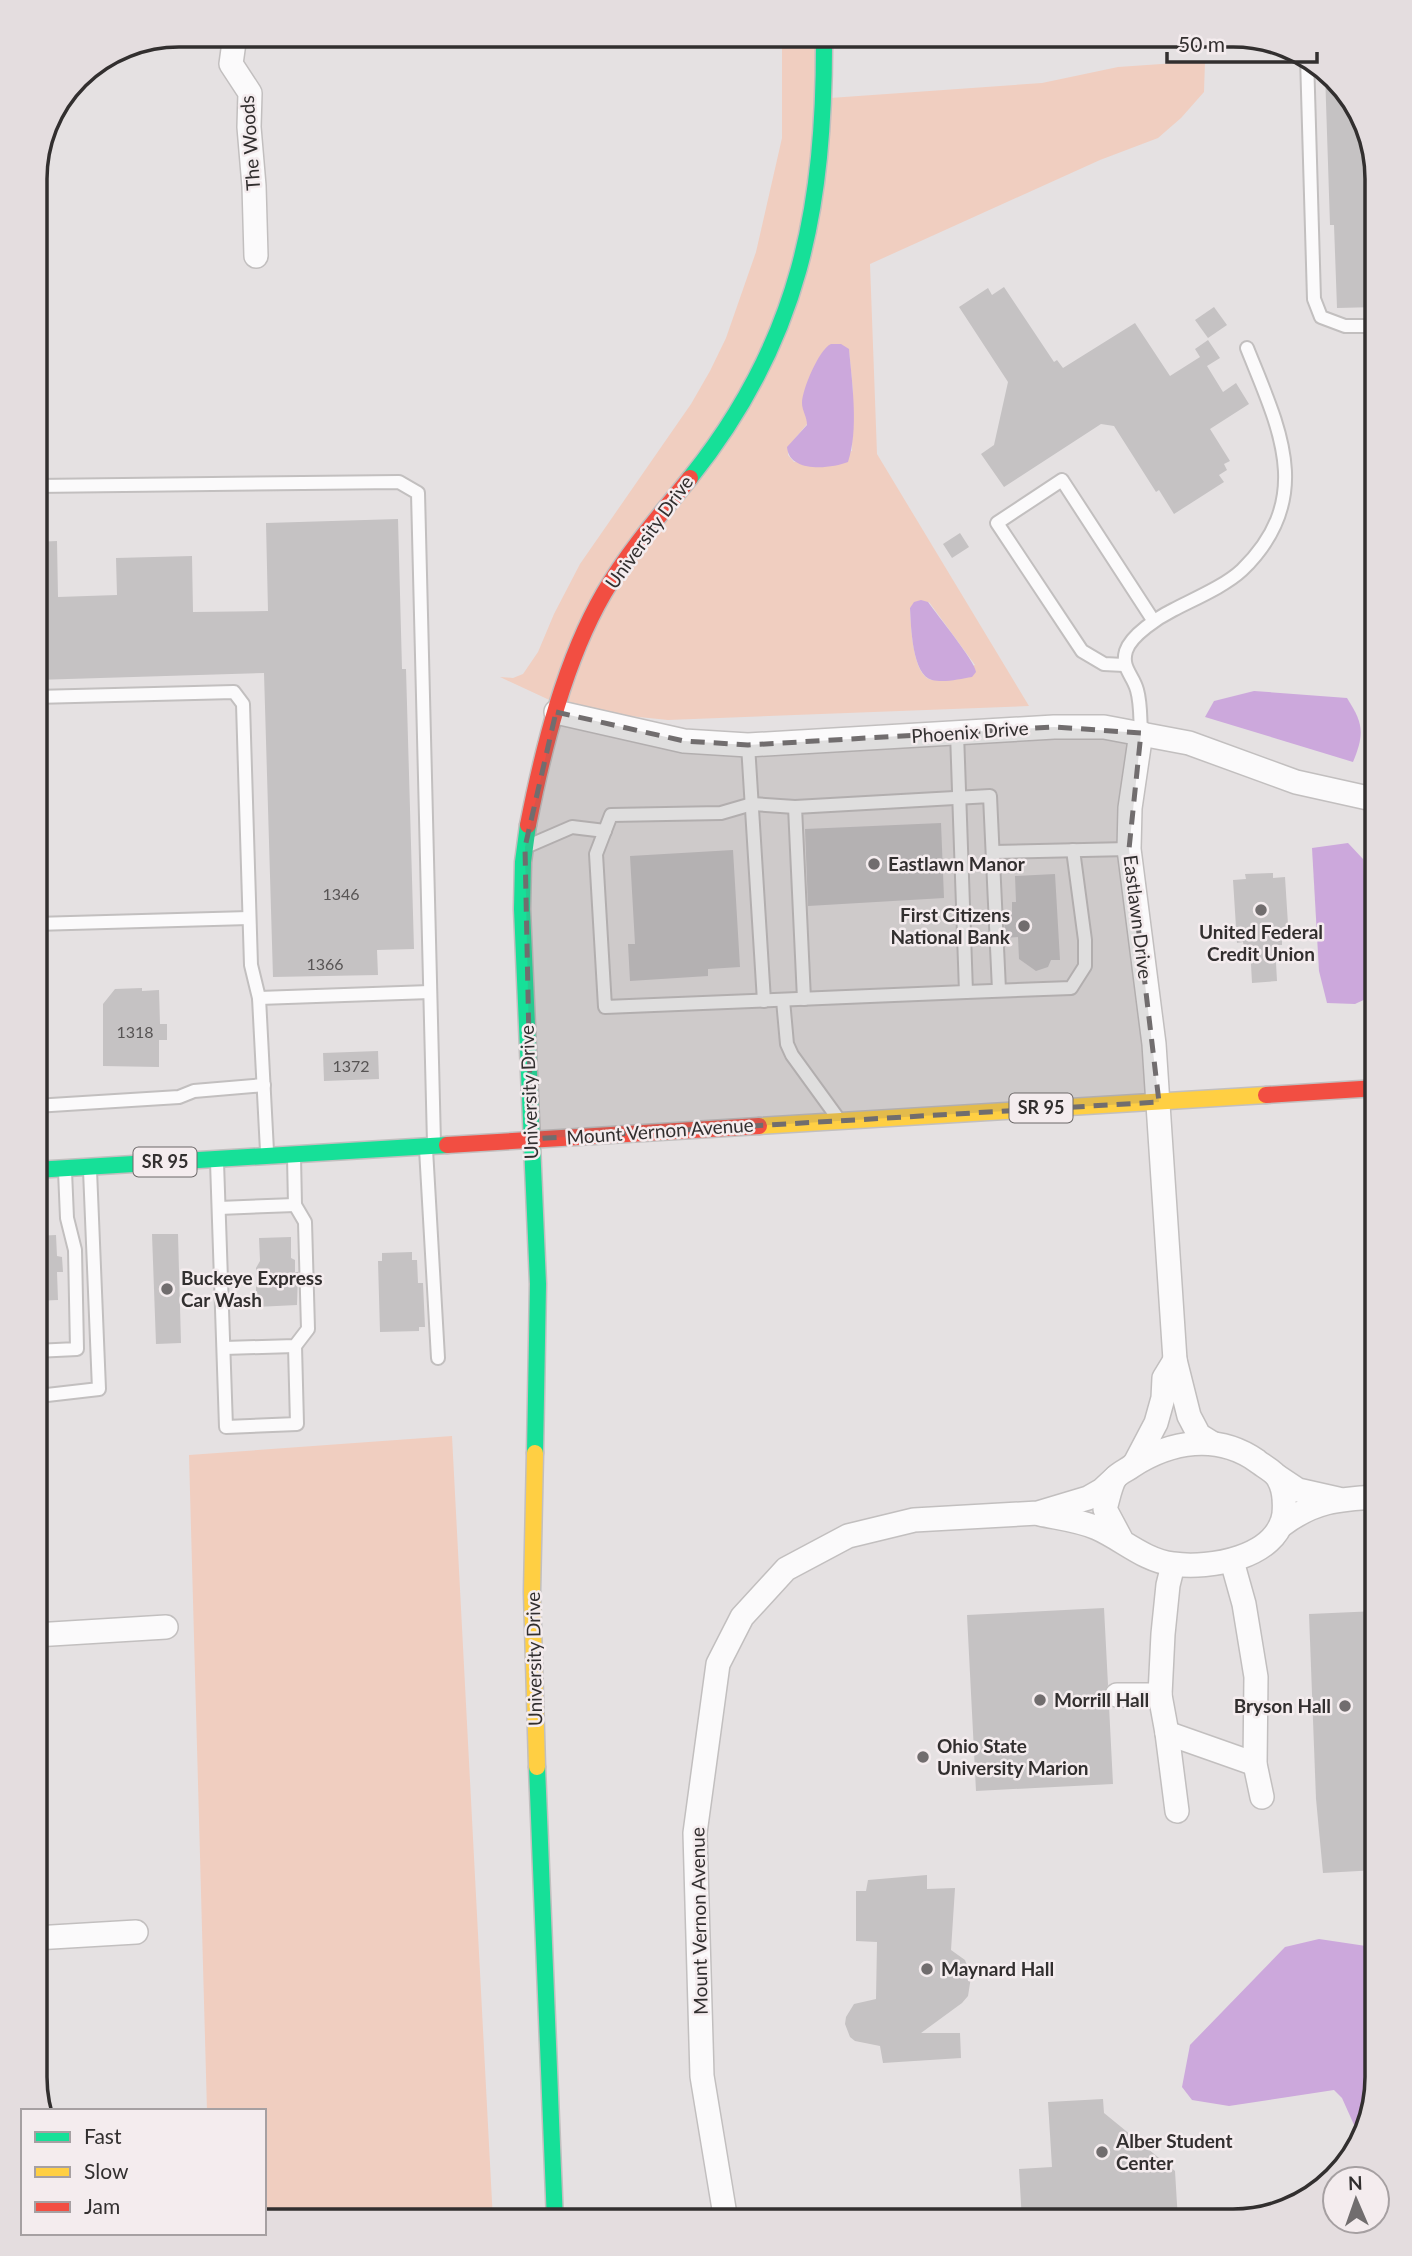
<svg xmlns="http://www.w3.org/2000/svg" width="1412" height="2256" viewBox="0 0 1412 2256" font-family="Lato,sans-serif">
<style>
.green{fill:#f0cec0;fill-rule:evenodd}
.water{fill:#cca8dc}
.building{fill:#c5c2c3}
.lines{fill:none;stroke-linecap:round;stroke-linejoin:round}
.lane-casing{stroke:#c2bfbf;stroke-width:16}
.street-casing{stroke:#c2bfbf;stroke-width:26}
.fast-casing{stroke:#c2bfbf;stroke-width:19}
.slow-casing{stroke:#c2bfbf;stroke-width:19}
.jam-casing{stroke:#c2bfbf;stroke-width:19}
.lane{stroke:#fbfafb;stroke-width:12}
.street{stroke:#fbfafb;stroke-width:23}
.fast{stroke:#16e098;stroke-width:16}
.slow{stroke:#ffcf43;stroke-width:16}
.jam{stroke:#f24e42;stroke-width:16}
.marked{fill:#716d6e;fill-opacity:0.2;stroke:#716d6e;stroke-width:5;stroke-dasharray:14 9;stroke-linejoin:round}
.poi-dot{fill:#716d6e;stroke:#f4ecee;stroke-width:2.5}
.labels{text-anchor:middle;stroke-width:5;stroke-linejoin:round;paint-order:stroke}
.number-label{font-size:16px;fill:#575454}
.shield{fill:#f4ecee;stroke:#6c6868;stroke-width:2}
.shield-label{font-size:18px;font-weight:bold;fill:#322f2f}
.street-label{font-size:19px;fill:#322f2f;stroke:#f4ecee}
.poi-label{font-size:19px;font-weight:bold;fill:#322f2f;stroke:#f4ecee;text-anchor:start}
.rim{fill:none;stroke:#322f2f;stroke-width:3.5}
</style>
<rect width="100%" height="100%" fill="#e5e1e2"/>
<!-- green -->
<g class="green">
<path d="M 782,35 L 828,35 L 830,98 L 1042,83 L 1118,67 L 1205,61 L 1204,92 L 1181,118 L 1158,138 L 1100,160 L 870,264 L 877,454 L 1029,706 L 668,720 L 571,710 L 500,677 L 513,678 L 523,674 L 538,652 L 554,614 L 580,564 L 691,404 L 710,371 L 726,338 L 756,252 L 782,138 ZM 849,350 L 853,391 L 852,451 L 794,462 L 788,455 L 788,447 L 807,424 L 807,415 ZM 929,602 L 975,665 C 965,669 942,681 933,680 C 912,678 911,624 910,608 Z"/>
<path d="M 452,1436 L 493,2221 L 264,2221 L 264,2111 L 207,2111 L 189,1455 Z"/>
</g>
<!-- water -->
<g class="water">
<path d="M 831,344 L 841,344 L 849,349 C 852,383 859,430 848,462 C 830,469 789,473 787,447 L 807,425 C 807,416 802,411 802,403 C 802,390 819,349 831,344 Z"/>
<path d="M 921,600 L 928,602 C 937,615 975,661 976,672 L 972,677 C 960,679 944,683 932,680 C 912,675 911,626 910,608 L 914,602 Z"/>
<path d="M 1254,691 L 1347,698 C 1363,723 1365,733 1353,762 L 1205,717 L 1214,701 Z"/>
<path d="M 1348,843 L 1363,859 L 1370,997 L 1355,1004 L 1327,1003 L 1319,971 L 1312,848 Z"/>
<path d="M 1319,1939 L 1366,1946 L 1377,1953 L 1377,2077 L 1359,2136 L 1342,2098 L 1334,2090 L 1229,2106 L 1192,2100 L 1182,2087 L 1190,2045 L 1285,1947 Z"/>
</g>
<!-- building -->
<g class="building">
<path d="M 1325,72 L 1362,115 L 1377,179 L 1377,307 L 1337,308 L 1334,225 L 1330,225 Z"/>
<path d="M 1004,287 L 1054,362 L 1057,360 L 1063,368 L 1135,323 L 1170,376 L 1200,357 L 1195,349 L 1208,340 L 1220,358 L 1207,366 L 1223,392 L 1236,383 L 1249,404 L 1210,429 L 1230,461 L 1224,464 L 1227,470 L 1219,475 L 1224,482 L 1174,514 L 1159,490 L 1156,492 L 1114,426 L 1101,424 L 1004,487 L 981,454 L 994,445 L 1008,382 L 959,307 L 988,288 L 992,295 Z"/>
<path d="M 1214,307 L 1227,325 L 1208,338 L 1195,320 Z"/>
<path d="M 398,519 L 402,669 L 406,669 L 414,949 L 377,950 L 378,975 L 273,977 L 264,673 L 35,680 L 35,542 L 57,541 L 58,597 L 117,595 L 116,558 L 192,556 L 193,612 L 268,611 L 266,523 Z"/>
<path d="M 960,533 L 969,547 L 952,558 L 943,544 Z"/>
<path d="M 941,823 L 944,898 L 808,906 L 805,829 Z"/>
<path d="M 733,850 L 740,967 L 708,969 L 708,976 L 630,981 L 628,944 L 635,944 L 630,856 Z"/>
<path d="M 1273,873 L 1273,878 L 1285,877 L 1289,940 L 1282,940 L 1282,945 L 1275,945 L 1277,981 L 1252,983 L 1250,946 L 1244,947 L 1243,942 L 1237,943 L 1233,880 L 1246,879 L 1245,874 Z"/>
<path d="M 1055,874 L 1060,960 L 1051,960 L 1048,967 L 1036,971 L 1019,959 L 1018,937 L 1005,938 L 1004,915 L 1012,914 L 1012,902 L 1016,902 L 1015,876 Z"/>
<path d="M 142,988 L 142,991 L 159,990 L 160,1024 L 167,1024 L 167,1040 L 159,1040 L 159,1067 L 103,1066 L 103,1004 L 115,989 Z"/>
<path d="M 378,1051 L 379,1079 L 324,1081 L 323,1053 Z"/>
<path d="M 152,1234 L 178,1234 L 181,1343 L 156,1344 Z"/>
<path d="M 56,1235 L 57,1256 L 62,1257 L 63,1272 L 57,1272 L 58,1300 L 35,1301 L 35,1236 Z"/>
<path d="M 291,1237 L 291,1258 L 295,1260 L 295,1272 L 298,1272 L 297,1305 L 256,1307 L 256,1268 L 260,1261 L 259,1238 Z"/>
<path d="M 412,1252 L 412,1260 L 417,1260 L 418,1283 L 423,1283 L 425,1327 L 419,1327 L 419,1331 L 380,1332 L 378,1261 L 382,1261 L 382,1253 Z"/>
<path d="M 1104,1608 L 1108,1685 L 1103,1696 L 1109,1706 L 1113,1784 L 976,1791 L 967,1615 Z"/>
<path d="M 1377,1611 L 1377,1870 L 1323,1873 L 1316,1799 L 1309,1614 Z"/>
<path d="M 927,1875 L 927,1889 L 955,1888 L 951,1950 L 965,1960 L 971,1977 L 968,1996 L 962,2003 L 921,2033 L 960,2033 L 961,2058 L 883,2063 L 880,2046 L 855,2041 L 850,2037 L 845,2024 L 846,2017 L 854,2004 L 876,1999 L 877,1942 L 856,1941 L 856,1891 L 866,1891 L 868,1880 Z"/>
<path d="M 1103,2099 L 1104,2113 L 1175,2171 L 1178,2221 L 1022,2221 L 1019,2169 L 1052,2167 L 1048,2102 Z"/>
</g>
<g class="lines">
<defs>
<g id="lane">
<path d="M 1307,57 L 1314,299 L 1321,317 L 1345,326 L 1377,326"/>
<path d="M 35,486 L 399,482 L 418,493 L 434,1143"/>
<path d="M 1124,665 L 1104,664 L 1082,651 L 997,523 L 1062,480 L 1153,620"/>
<path d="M 35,697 L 234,692 L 243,704 L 251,965 L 259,998 L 267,1151"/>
<path d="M 1141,733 C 1140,719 1141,704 1137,690 C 1133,675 1121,668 1126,651 C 1131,635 1159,617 1173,610 C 1194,599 1225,586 1242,570 C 1316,498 1279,428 1247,348"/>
<path d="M 748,745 L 764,1001"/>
<path d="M 795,807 L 752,804 L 721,813 L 611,815 L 596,854 L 605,1007 L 966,992 L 957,733"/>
<path d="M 528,846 L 572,827 L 605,831"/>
<path d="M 993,852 L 1129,849"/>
<path d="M 35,924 L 249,918"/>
<path d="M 966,992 L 1071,988 L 1085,966 L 1085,940 L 1073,850"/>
<path d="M 259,998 L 430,992"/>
<path d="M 804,999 L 795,807 L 990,796 L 999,990"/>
<path d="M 783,1000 L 787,1044 L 792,1055 L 837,1117"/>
<path d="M 35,1106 L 179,1097 L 194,1091 L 264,1085"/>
<path d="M 426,1149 L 438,1358"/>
<path d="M 217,1162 L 226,1427 L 297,1424 L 295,1346"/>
<path d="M 219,1208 L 295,1205"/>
<path d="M 224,1348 L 295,1346 L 308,1329 L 305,1222 L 295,1205 L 294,1157"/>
<path d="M 35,1351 L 77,1349 L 75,1250 L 67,1218 L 65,1171"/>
<path d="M 47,1395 L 99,1389 L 90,1170"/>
</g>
<g id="street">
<path d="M 235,35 L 231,64 L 250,93 L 249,127 L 254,186 L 256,256"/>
<path d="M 556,712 L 684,741 L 748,745 L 1054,727 L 1104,727 L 1189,743 L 1296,782 L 1377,800"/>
<path d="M 1141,733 L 1130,808 L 1129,849 L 1154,1044 L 1175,1360 L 1189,1416 L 1199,1435 L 1212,1443"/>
<path d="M 1135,1463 L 1156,1423 L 1163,1398 L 1164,1378 L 1175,1360"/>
<path d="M 1277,1476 L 1298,1490 L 1338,1499"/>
<path d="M 1040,1514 C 1058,1518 1079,1520 1097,1528 C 1122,1539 1145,1561 1173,1564 C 1210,1569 1277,1558 1284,1514 C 1285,1502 1284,1488 1278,1478 C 1274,1471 1263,1466 1257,1461 C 1217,1433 1171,1441 1132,1466 C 1127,1470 1119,1473 1115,1478 C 1110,1487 1108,1499 1105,1509 L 1121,1539"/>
<path d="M 1282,1525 C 1314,1501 1338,1499 1377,1497"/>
<path d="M 1232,1561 L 1244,1604 L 1256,1677 L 1255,1764 L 1262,1797"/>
<path d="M 1173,1565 L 1168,1585 L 1163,1634 L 1160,1695 L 1167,1733 L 1177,1811"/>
<path d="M 35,1635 L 166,1627"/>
<path d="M 1117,1695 L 1160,1695"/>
<path d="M 1167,1733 L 1255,1764"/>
<path d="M 35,1938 L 136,1932"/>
<path d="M 726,2221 L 702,2076 L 695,1833 L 718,1664 L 742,1617 L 786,1569 L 848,1536 L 914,1520 L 1038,1513 L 1088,1498 L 1102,1490 L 1116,1477"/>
</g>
<g id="fast">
<path d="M 690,478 C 800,341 825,207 824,35"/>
<path d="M 528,825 L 523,862 L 522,909 L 538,1284 L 535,1453"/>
<path d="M 35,1170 L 447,1145"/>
<path d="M 537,1767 L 555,2221"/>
</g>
<g id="slow">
<path d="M 759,1126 L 1266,1095"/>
<path d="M 535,1453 L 532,1592 L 537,1767"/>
</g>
<g id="jam">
<path d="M 528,825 C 543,749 565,660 604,593 C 628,552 660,515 690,478"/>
<path d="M 1266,1095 L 1377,1088"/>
<path d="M 447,1145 L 759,1126"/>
</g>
</defs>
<!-- lane casing -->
<use href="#lane" class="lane-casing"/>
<!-- street casing -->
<use href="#street" class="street-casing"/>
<!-- fast casing -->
<use href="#fast" class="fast-casing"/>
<!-- slow casing -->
<use href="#slow" class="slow-casing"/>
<!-- jam casing -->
<use href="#jam" class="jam-casing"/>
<!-- lane -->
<use href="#lane" class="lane"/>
<!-- street -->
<use href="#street" class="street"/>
<!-- fast -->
<use href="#fast" class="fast"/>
<!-- slow -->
<use href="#slow" class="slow"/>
<!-- jam -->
<use href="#jam" class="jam"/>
</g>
<!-- marked area -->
<path class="marked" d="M 556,712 L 684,741 L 748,745 L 1054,727 L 1141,733 L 1129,849 L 1159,1102 L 531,1139 L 525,847 Z"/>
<!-- markers -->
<g class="poi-dot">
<circle cx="874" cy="864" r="7"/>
<circle cx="1261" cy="910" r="7"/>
<circle cx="1024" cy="926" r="7"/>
<circle cx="167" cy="1289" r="7"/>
<circle cx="1040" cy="1700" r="7"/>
<circle cx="1345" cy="1706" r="7"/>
<circle cx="923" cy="1757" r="7"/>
<circle cx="927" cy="1969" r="7"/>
<circle cx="1102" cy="2152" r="7"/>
</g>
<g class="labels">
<!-- number labels -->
<g class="number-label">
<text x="341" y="900">1346</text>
<text x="325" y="970">1366</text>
<text x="135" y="1038">1318</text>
<text x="351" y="1072">1372</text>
</g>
<!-- shield labels -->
<g class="shield">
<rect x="1009.5" y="1093.5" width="63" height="29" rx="5"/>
<rect x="133.5" y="1147.5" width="63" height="29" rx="5"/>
</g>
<g class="shield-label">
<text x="1041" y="1114">SR 95</text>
<text x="165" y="1168">SR 95</text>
</g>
<!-- street labels -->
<g class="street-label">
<text transform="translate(250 143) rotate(-94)" y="7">The Woods</text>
<text transform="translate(649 532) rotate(-54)" y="7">University Drive</text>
<text transform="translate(970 732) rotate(-4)" y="7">Phoenix Drive</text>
<text transform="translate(1138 917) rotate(83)" y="7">Eastlawn Drive</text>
<text transform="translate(529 1092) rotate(-92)" y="7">University Drive</text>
<text transform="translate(660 1131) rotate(-4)" y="7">Mount Vernon Avenue</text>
<text transform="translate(534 1659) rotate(-91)" y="7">University Drive</text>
<text transform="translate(699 1921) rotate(-91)" y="7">Mount Vernon Avenue</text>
</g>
<!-- poi labels -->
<g class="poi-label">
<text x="888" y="871">Eastlawn Manor</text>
<text x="1010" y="922" text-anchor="end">First Citizens<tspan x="1010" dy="22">National Bank</tspan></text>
<text x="1261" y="939" text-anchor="middle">United Federal<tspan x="1261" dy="22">Credit Union</tspan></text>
<text x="181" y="1285">Buckeye Express<tspan x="181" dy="22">Car Wash</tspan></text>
<text x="1054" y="1707">Morrill Hall</text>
<text x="1331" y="1713" text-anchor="end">Bryson Hall</text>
<text x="937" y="1753">Ohio State<tspan x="937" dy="22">University Marion</tspan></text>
<text x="941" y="1976">Maynard Hall</text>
<text x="1116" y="2148">Alber Student<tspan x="1116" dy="22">Center</tspan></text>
</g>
</g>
<!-- crop -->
<path d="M0 0H1412V2256H0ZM179 47H1233A132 132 0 0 1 1365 179V2077A132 132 0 0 1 1233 2209H179A132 132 0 0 1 47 2077V179A132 132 0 0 1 179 47Z" fill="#e4dddf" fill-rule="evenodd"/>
<path class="rim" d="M179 47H1233A132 132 0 0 1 1365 179V2077A132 132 0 0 1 1233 2209H179A132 132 0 0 1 47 2077V179A132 132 0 0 1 179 47Z"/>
<!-- legend -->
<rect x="21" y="2109" width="245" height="126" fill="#f4ecee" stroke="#a6a0a2" stroke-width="2"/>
<rect x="35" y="2132" width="35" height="10" fill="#16e098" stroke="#a6a0a2" stroke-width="2"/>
<text x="84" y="2144" font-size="21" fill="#322f2f">Fast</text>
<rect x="35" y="2167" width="35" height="10" fill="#ffcf43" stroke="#a6a0a2" stroke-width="2"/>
<text x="84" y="2179" font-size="21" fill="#322f2f">Slow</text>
<rect x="35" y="2202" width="35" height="10" fill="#f24e42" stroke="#a6a0a2" stroke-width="2"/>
<text x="84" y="2214" font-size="21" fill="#322f2f">Jam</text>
<!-- north arrow -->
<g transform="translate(1356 2200) rotate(358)"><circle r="33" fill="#f4ecee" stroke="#a6a0a2" stroke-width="2"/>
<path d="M0-5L12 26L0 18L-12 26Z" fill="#716d6e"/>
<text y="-10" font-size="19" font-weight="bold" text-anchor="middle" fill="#322f2f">N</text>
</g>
<!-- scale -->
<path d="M1167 52v10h150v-10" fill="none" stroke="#322f2f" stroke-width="3.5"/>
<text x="1178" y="52" font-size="21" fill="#322f2f" stroke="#f4ecee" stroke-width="5" paint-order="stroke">50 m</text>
</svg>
